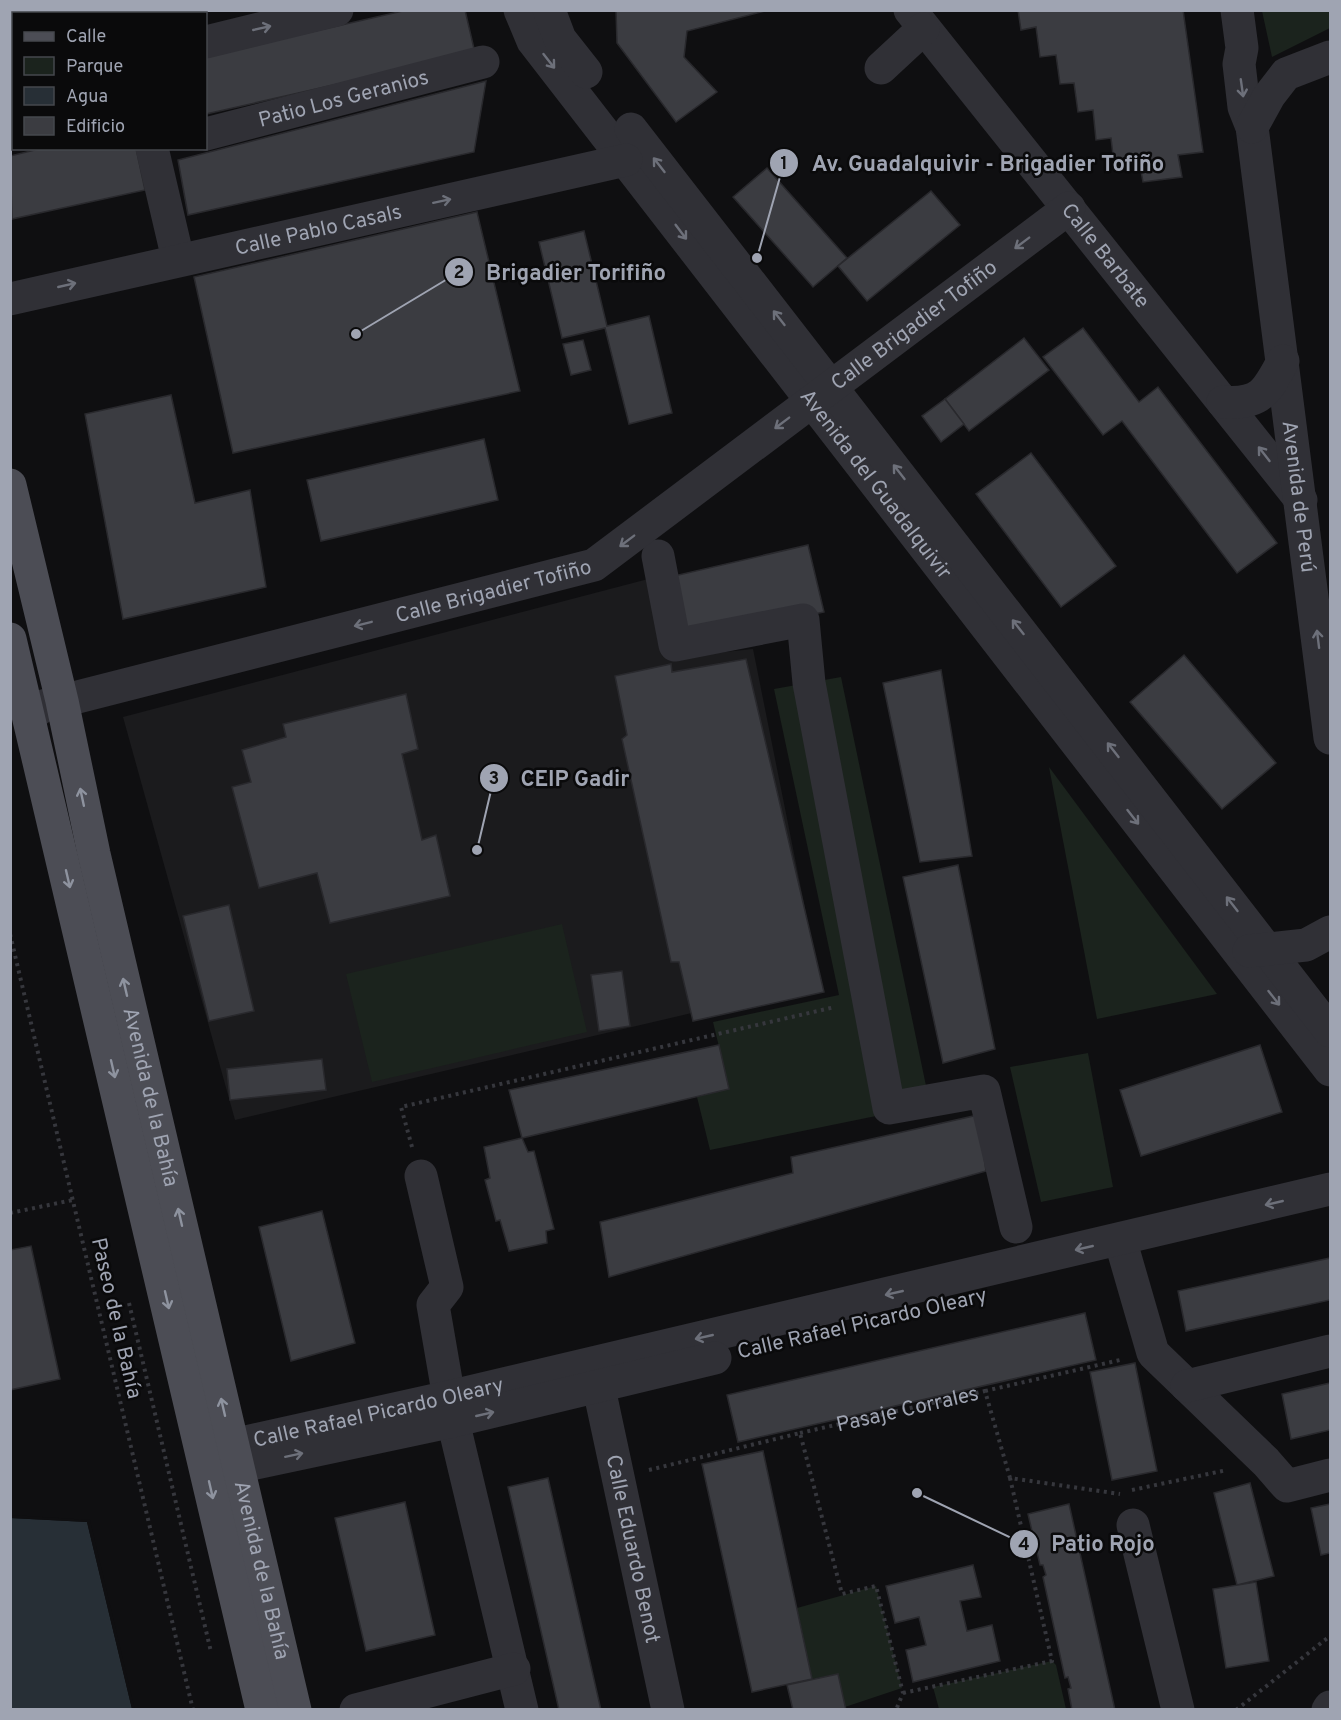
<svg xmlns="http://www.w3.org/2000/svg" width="1341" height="1720" viewBox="0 0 1341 1720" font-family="Overpass,sans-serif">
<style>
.built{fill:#1b1b1d}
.green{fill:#1b231d}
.water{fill:#272f36}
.pier{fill:#0f0f11}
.building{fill:#3b3c41;stroke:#29292d;stroke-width:1.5}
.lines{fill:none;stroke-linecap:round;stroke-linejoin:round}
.path{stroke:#36373d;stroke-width:4;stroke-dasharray:3 4.5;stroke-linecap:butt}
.minor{stroke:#303036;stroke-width:33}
.major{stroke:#4c4d55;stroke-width:33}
.oneway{stroke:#6d707a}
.oneway2{stroke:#8e939f}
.labels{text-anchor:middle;stroke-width:5;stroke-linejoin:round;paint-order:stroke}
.street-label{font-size:21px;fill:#9fa4b2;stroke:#0a0a0b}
.leader{fill:none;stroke:#9fa4b2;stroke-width:2}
.callout-dot{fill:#9fa4b2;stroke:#0a0a0b;stroke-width:2}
.mark-label{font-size:18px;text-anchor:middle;font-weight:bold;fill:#111}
.callout-label{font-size:22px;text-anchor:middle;font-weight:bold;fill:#9fa4b2;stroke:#0a0a0b;stroke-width:5;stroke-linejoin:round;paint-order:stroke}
</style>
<rect width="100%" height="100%" fill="#0f0f11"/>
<!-- built -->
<path class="built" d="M 652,578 L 667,658 L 753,649 L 820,983 L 235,1120 L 123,717 Z"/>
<!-- green -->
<g class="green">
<path d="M 1262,11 L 1330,11 L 1330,28 L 1272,57 Z"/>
<path d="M 841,677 L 930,1105 L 710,1150 L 697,1097 L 729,1088 L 713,1022 L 839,995 L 774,689 Z"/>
<path d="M 1049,767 L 1217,994 L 1097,1019 Z"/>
<path d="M 562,924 L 587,1032 L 372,1082 L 346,974 Z"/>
<path d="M 1088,1053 L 1113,1187 L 1041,1202 L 1010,1067 Z"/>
<path d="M 876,1586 L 902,1688 L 845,1707 L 838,1674 L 812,1679 L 797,1608 Z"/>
<path d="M 1052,1661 L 1056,1665 L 1066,1709 L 939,1709 L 933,1687 Z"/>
</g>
<!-- water -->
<path class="water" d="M 10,1518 L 87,1522 L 132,1709 L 11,1709 Z"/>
<!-- pier -->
<path class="pier" d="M 11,1515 L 90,1520 L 135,1710 L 132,1709 L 87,1522 L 11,1518 Z"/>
<!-- building -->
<g class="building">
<path d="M 144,10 L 173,10 L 158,14 L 144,14 Z"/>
<path d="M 407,10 L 465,10 L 475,53 L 206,114 L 206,56 Z"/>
<path d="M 616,10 L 769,10 L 687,31 L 684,57 L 717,92 L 676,122 L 617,43 Z"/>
<path d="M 1018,10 L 1183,10 L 1203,152 L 1178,155 L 1182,177 L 1143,182 L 1139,160 L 1114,164 L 1111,138 L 1096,140 L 1093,110 L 1078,112 L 1074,83 L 1060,84 L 1056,55 L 1040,57 L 1036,27 L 1021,30 Z"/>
<path d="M 486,81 L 474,152 L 188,215 L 178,160 Z"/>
<path d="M 43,148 L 136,148 L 145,190 L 12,219 L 10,156 Z"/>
<path d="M 767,168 L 847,258 L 813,287 L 733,197 Z"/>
<path d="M 931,191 L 960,225 L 867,301 L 838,266 Z"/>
<path d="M 477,212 L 520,391 L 233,453 L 194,277 Z"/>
<path d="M 584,231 L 607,326 L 649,316 L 672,413 L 629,424 L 605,328 L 562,338 L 539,242 Z"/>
<path d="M 1083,328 L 1139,402 L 1158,387 L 1277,543 L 1237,573 L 1122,421 L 1103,435 L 1043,357 Z"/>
<path d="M 1024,338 L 1049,370 L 969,431 L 945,399 Z"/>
<path d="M 583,340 L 591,370 L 571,375 L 563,344 Z"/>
<path d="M 171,395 L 195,503 L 250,490 L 266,587 L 123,619 L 85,414 Z"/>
<path d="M 945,399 L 964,424 L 941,442 L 922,416 Z"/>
<path d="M 484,439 L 498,500 L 321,541 L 307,480 Z"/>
<path d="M 1031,453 L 1116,566 L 1061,607 L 976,494 Z"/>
<path d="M 808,545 L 824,612 L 687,641 L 674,576 Z"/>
<path d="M 1184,655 L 1276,763 L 1222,809 L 1130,702 Z"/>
<path d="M 746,659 L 824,992 L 693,1021 L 679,962 L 671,962 L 622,739 L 627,735 L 615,676 L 671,664 L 672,672 Z"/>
<path d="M 941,670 L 972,856 L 920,862 L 883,683 Z"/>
<path d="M 406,694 L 418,749 L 402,754 L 422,840 L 436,835 L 450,896 L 330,923 L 317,873 L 259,888 L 232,787 L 251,782 L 242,750 L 286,737 L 283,724 Z"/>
<path d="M 958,865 L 995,1049 L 943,1063 L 903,877 Z"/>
<path d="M 229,905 L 254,1011 L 209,1021 L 183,916 Z"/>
<path d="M 622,971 L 630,1026 L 599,1031 L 591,975 Z"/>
<path d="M 719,1045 L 729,1089 L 522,1138 L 509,1090 Z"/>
<path d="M 1260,1045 L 1282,1112 L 1141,1156 L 1120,1090 Z"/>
<path d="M 322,1059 L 326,1090 L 230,1100 L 227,1069 Z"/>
<path d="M 978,1115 L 986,1171 L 609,1277 L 600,1222 L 793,1173 L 791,1157 Z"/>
<path d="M 522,1138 L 528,1152 L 534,1151 L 554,1229 L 546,1231 L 547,1243 L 509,1251 L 500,1220 L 496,1221 L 485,1180 L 490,1178 L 484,1147 Z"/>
<path d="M 322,1211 L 355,1343 L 291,1361 L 259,1227 Z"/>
<path d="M 31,1246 L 60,1379 L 10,1390 L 10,1250 Z"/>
<path d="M 1330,1258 L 1330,1300 L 1186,1331 L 1178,1291 Z"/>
<path d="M 1085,1313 L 1096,1360 L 738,1442 L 727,1395 Z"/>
<path d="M 1135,1363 L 1157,1471 L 1112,1480 L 1090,1372 Z"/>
<path d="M 1330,1383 L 1330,1430 L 1291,1439 L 1282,1394 Z"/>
<path d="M 763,1451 L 812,1679 L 752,1692 L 702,1464 Z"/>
<path d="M 548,1478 L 601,1710 L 559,1710 L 508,1487 Z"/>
<path d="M 1250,1483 L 1274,1576 L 1237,1585 L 1214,1493 Z"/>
<path d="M 405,1502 L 435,1635 L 366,1651 L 335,1518 Z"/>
<path d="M 1069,1504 L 1115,1710 L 1072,1710 L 1068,1689 L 1071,1688 L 1068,1677 L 1065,1678 L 1043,1577 L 1046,1575 L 1043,1565 L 1040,1565 L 1028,1514 Z"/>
<path d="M 1330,1504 L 1330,1553 L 1321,1555 L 1311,1508 Z"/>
<path d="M 973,1565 L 981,1597 L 960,1601 L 967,1631 L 992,1625 L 1000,1661 L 913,1682 L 906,1650 L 926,1645 L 919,1617 L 895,1623 L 886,1586 Z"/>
<path d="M 1256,1582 L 1269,1661 L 1226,1668 L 1213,1589 Z"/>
<path d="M 838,1674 L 846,1710 L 793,1710 L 787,1685 Z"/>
</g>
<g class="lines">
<!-- path -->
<g class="path">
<path d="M 10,934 L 193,1710"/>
<path d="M 412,1147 L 401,1107 L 835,1007"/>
<path d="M 10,1213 L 73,1200"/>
<path d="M 129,1303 L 211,1652"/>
<path d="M 985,1391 L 1120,1360"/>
<path id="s1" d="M 800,1433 L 985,1391 L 1010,1478 L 1120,1494"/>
<path d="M 649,1470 L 800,1433 L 842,1594 L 876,1586 L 903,1693 L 896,1710"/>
<path d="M 1132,1490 L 1227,1470"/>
<path d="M 903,1693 L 1052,1661 L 1010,1478"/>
<path d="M 1236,1710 L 1330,1636"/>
</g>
<!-- minor -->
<g class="minor">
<path d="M 120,10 L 120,14"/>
<path id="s2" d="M 520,10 L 533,41 L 1330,1070"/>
<path d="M 549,10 L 560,39 L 586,72"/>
<path id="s3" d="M 910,10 L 1301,500"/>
<path id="s4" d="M 1237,10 L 1242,48 L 1239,64 L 1244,107 L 1252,127 L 1330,738"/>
<path d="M 206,42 L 337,10"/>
<path d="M 881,68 L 923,29"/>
<path d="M 10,88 L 14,87"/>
<path d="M 1252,127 L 1269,96 L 1286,74 L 1330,57"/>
<path d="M 631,129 L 1330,1031"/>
<path id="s5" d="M 206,134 L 483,62"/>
<path d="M 152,148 L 178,259"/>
<path id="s6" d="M 10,299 L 626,160"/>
<path d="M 1223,402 C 1260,405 1267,392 1283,361"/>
<path d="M 658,556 L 675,645 L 803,620 L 809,683 L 889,1108 L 984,1091 L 1016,1227"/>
<path id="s7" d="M 29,716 L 43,706 L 62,701 L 594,565 L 1069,208"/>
<path d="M 1249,951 L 1306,945 L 1330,932"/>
<path d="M 421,1176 L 447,1287 L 433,1305 L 453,1421 L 522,1710"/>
<path d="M 1120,1239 L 1153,1353 L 1266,1462 L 1287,1486 L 1330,1475"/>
<path id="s8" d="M 594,1365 L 668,1710"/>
<path d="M 1187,1386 L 1330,1351"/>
<path id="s9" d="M 232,1445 L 448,1397 L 1330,1189"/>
<path d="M 237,1467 L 453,1421 L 715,1358"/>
<path d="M 1133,1525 L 1178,1710"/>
<path d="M 356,1710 L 514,1669"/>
<path d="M 1328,1710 L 1330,1707"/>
</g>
<!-- major -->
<g class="major">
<path id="s10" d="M 10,485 L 62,701 L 94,854 L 295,1710"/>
<path d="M 10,639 L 262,1710"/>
</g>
</g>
<!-- one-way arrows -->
<defs><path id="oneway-shaft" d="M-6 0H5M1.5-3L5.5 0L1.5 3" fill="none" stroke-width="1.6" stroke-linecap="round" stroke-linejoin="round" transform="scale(1.5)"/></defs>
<g class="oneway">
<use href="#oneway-shaft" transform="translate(262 28) rotate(-13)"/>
<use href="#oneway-shaft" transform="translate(549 61) rotate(52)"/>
<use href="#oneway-shaft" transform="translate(1242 88) rotate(82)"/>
<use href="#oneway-shaft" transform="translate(659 165) rotate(-128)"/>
<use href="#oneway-shaft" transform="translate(442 201) rotate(-12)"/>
<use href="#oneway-shaft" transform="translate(681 232) rotate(53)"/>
<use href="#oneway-shaft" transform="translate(1022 243) rotate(143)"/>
<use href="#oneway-shaft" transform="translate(67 285) rotate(-13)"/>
<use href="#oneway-shaft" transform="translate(779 318) rotate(-128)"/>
<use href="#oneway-shaft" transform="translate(782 423) rotate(143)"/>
<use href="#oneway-shaft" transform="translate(1264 454) rotate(-128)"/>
<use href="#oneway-shaft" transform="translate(899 472) rotate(-128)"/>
<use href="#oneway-shaft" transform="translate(627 541) rotate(143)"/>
<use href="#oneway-shaft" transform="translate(363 624) rotate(166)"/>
<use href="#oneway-shaft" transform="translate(1018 627) rotate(-128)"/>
<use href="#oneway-shaft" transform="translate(1318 639) rotate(-97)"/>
<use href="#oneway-shaft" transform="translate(1113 750) rotate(-128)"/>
<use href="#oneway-shaft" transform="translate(1133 817) rotate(52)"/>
<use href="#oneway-shaft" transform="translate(1232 904) rotate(-128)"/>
<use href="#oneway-shaft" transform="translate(1274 998) rotate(52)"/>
<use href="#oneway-shaft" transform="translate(1274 1203) rotate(167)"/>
<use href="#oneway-shaft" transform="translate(1084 1248) rotate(167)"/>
<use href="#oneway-shaft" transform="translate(894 1293) rotate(167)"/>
<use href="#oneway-shaft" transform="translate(704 1337) rotate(167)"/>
<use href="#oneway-shaft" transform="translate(485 1414) rotate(-13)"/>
<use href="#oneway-shaft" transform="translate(294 1455) rotate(-12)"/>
</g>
<g class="oneway2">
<use href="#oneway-shaft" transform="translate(82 797) rotate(-102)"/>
<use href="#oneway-shaft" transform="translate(68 879) rotate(77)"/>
<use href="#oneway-shaft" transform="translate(125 987) rotate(-103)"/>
<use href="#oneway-shaft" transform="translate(113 1069) rotate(77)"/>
<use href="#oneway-shaft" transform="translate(180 1217) rotate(-103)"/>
<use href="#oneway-shaft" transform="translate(167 1300) rotate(77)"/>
<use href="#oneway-shaft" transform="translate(223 1407) rotate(-103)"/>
<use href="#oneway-shaft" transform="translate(211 1490) rotate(77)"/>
</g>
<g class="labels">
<!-- street labels -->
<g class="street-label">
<text dy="7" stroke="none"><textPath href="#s5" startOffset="142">Patio Los Geranios</textPath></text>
<text dy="7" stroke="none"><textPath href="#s6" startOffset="316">Calle Pablo Casals</textPath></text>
<text dy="7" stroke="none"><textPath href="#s3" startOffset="314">Calle Barbate</textPath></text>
<text dy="7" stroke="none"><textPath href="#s7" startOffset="986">Calle Brigadier Tofiño</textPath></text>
<text dy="7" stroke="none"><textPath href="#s2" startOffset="594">Avenida del Guadalquivir</textPath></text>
<text dy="7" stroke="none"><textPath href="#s4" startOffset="492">Avenida de Perú</textPath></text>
<text dy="7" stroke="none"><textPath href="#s7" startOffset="482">Calle Brigadier Tofiño</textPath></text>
<text dy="7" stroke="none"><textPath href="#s10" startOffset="628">Avenida de la Bahía</textPath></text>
<text transform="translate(117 1318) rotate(77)" y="7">Paseo de la Bahía</text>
<text transform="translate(862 1323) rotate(-13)" y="7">Calle Rafael Picardo Oleary</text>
<text dy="7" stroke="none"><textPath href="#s1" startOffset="110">Pasaje Corrales</textPath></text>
<text dy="7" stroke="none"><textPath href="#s9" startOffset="150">Calle Rafael Picardo Oleary</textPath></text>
<text dy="7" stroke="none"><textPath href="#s8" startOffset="188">Calle Eduardo Benot</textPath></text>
<text dy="7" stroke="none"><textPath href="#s10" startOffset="1114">Avenida de la Bahía</textPath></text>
</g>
</g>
<!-- callouts -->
<path class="leader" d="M757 258L784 163M356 334L459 272M477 850L494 778M917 1493L1024 1544"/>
<g class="callout-dot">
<circle cx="757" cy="258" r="6"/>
<circle cx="356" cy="334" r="6"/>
<circle cx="477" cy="850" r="6"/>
<circle cx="917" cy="1493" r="6"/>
<circle cx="784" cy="163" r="15"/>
<circle cx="459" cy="272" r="15"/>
<circle cx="494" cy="778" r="15"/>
<circle cx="1024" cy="1544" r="15"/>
</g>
<g class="mark-label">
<text x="784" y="169">1</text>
<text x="459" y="278">2</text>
<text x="494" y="784">3</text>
<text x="1024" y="1550">4</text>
</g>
<g class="callout-label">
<text x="988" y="171">Av. Guadalquivir - Brigadier Tofiño</text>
<text x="576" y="280">Brigadier Torifiño</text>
<text x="575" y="786">CEIP Gadir</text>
<text x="1103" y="1551">Patio Rojo</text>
</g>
<!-- border -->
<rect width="1341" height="1720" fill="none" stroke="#9fa4b2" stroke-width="24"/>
<!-- legend -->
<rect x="12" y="12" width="195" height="138" fill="#0a0a0b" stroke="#46484e" stroke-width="1.5"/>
<rect x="24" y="32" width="30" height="9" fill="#4c4d55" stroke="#46484e" stroke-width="1.5"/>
<text x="66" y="42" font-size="18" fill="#9fa4b2">Calle</text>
<rect x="24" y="57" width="30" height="18" fill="#1b231d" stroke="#46484e" stroke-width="1.5"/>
<text x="66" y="72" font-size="18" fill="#9fa4b2">Parque</text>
<rect x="24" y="87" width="30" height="18" fill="#272f36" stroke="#46484e" stroke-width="1.5"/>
<text x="66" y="102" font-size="18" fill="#9fa4b2">Agua</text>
<rect x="24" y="117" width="30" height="18" fill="#3b3c41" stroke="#46484e" stroke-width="1.5"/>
<text x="66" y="132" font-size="18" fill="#9fa4b2">Edificio</text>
</svg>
